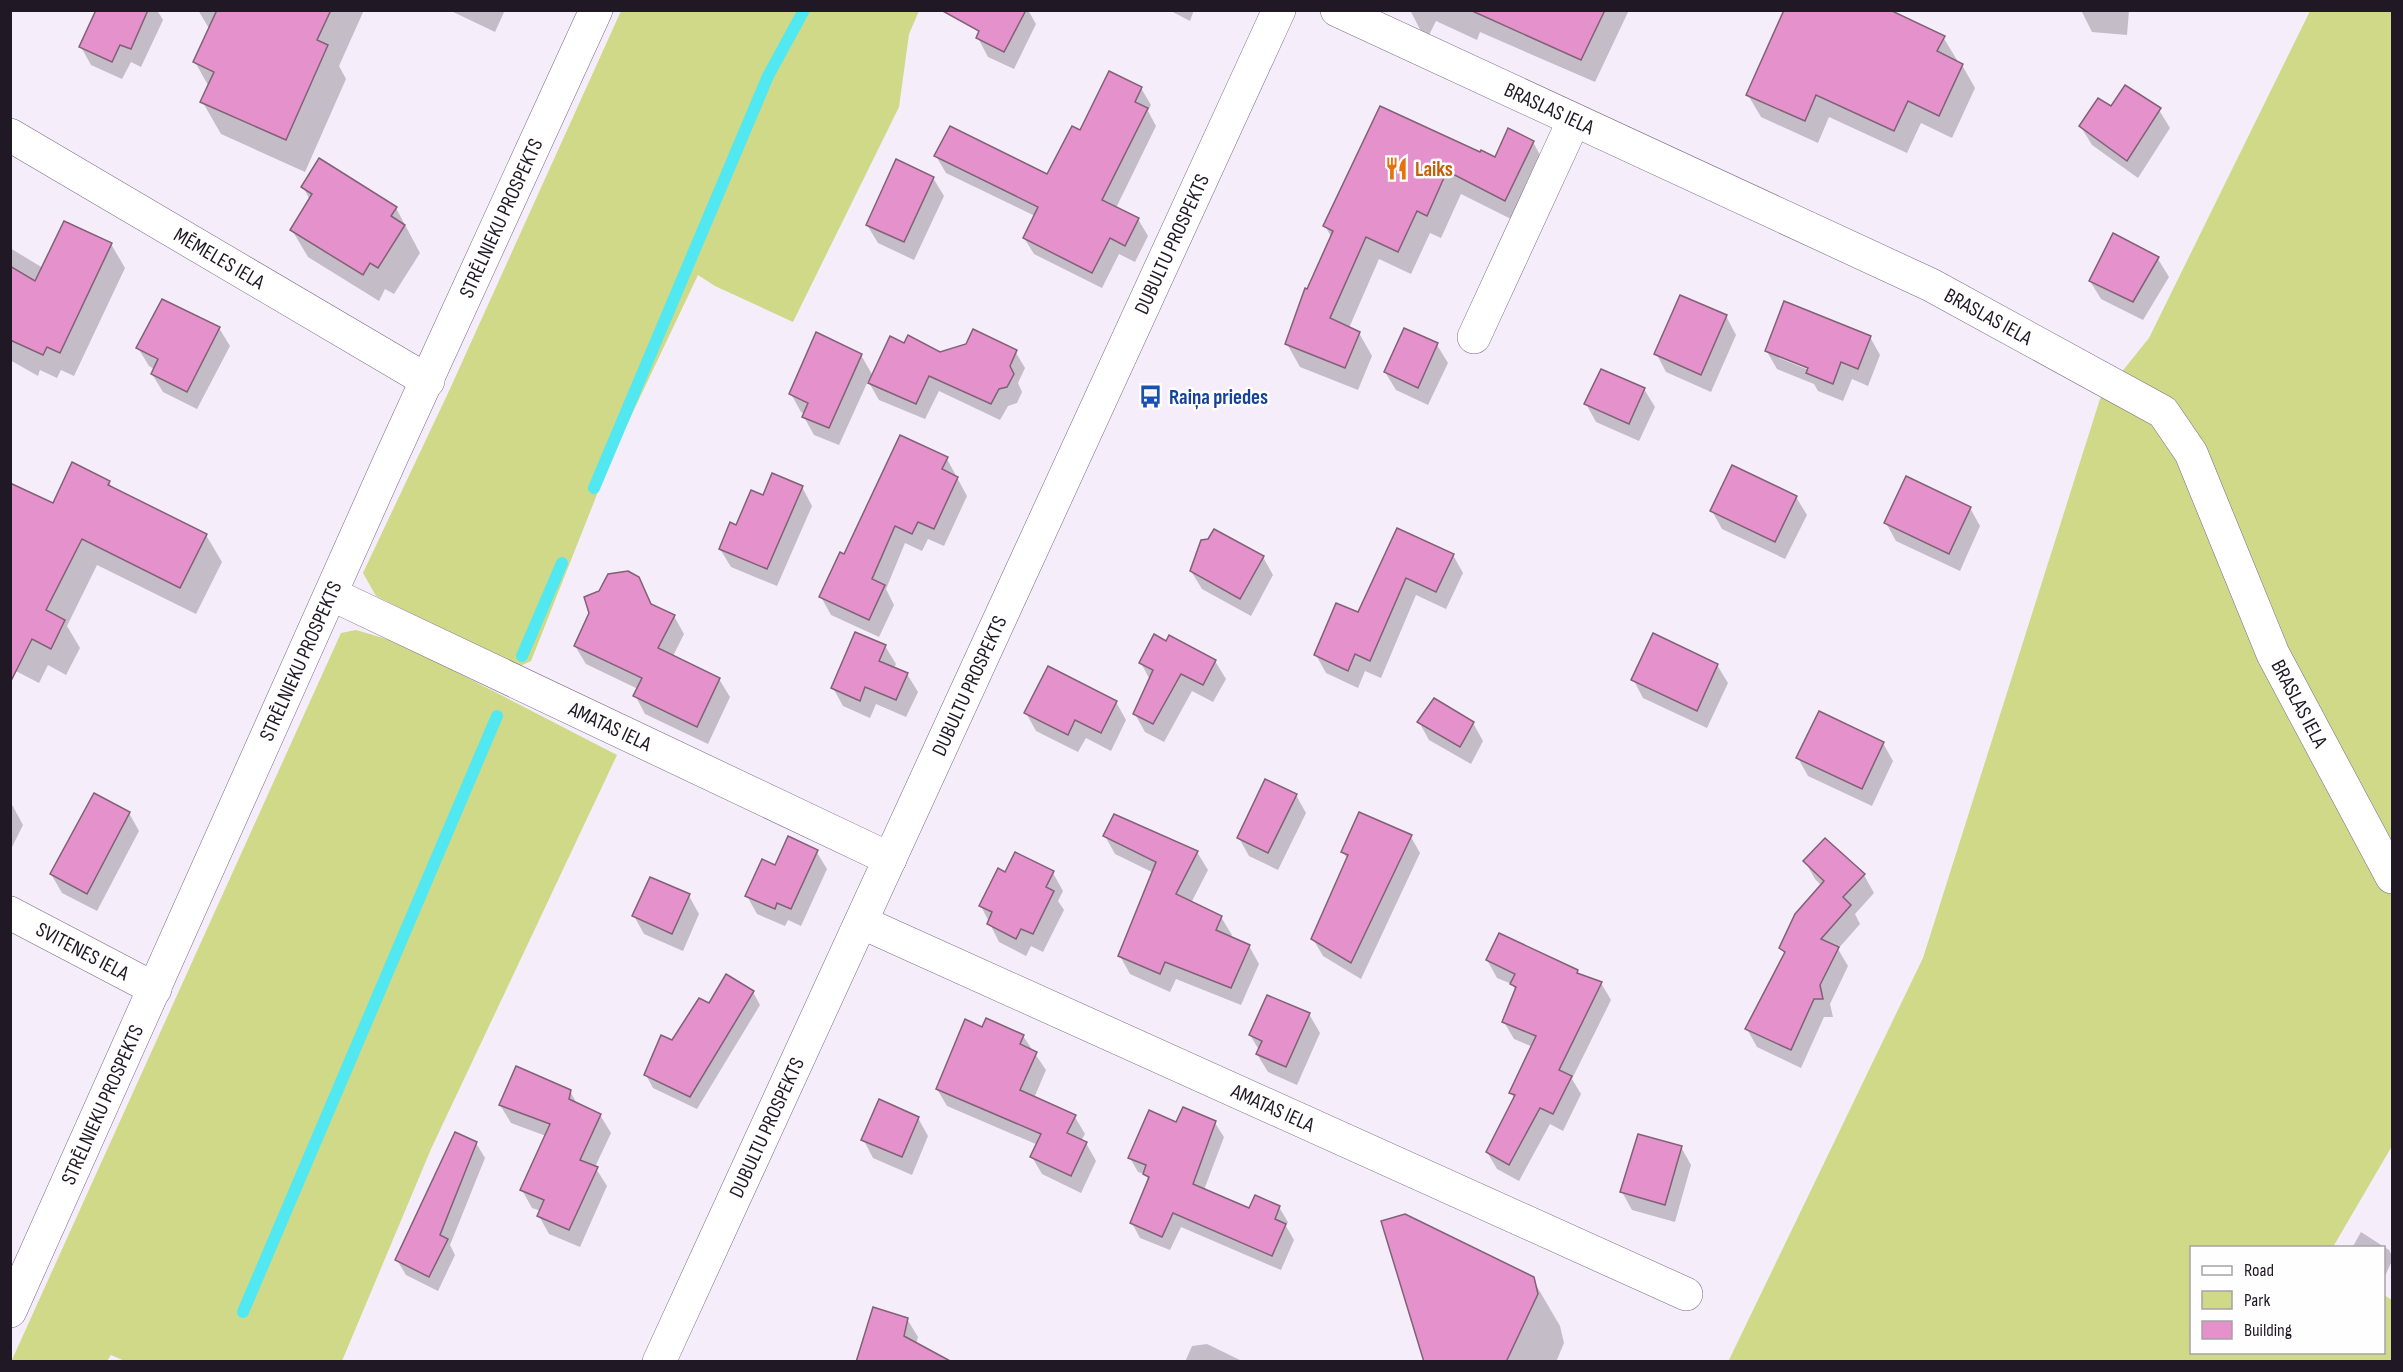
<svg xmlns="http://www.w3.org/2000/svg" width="2403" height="1372" viewBox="0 0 2403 1372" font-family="'Sofia Sans Condensed',sans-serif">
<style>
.green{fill:#cfd987}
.shadow{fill:#0003;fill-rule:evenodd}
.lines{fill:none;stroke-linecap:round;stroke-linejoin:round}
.stream{stroke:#52e8f1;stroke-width:12}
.building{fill:#e591cb;stroke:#806175;stroke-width:1.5}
.minor-casing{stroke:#7b6a87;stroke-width:34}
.major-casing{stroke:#7b6a87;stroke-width:34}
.minor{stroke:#fff;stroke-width:33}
.major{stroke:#fff;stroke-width:33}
.labels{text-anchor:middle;stroke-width:5;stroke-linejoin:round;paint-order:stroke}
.street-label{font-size:21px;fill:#201925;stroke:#fefefe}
.food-label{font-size:21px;font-weight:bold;fill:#c56008;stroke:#fefefe;text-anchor:start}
.transit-label{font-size:21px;font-weight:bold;fill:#164399;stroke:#fefefe;text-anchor:start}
</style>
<rect width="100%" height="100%" fill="#f5edfa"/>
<!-- green -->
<g class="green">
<path d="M 621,11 L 919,11 L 909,34 L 899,107 L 793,322 L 715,286 L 698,275 L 613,454 L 531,661 L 518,667 L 376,596 L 363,573 L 449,391 Z"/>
<path d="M 2310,11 L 2392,11 L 2392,1146 L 2333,1247 L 2192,1248 L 2192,1352 L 2384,1352 L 2384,1295 L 2392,1300 L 2392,1361 L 1728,1362 L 1923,958 L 2100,399 L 2149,338 Z"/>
<path d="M 356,630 L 400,643 L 617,755 L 431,1149 L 342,1361 L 127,1362 L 111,1355 L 107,1361 L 11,1362 L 341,633 Z"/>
</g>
<!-- shadow -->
<g class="shadow">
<path d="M 97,10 L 157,10 L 163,20 L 141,67 L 131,62 L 122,79 L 91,65 L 81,47 Z"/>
<path d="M 198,10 L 364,10 L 339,66 L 346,79 L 305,172 L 221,134 L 202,101 L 209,87 L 195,62 L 210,30 Z"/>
<path d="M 449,10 L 505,10 L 495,32 Z"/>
<path d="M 991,10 L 1028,10 L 1036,24 L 1014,69 L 988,57 L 978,38 Z"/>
<path d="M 1169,10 L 1194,10 L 1190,21 Z"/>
<path d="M 1410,10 L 1629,10 L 1595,82 L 1480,32 L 1477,40 L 1436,21 L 1426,41 Z"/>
<path d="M 2081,10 L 2129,10 L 2127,35 L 2092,32 Z"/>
<path d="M 1943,37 L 1957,60 L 1956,62 L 1962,65 L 1975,88 L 1952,138 L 1921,123 L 1907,153 L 1829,117 L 1818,143 L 1761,117 L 1748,95 Z"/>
<path d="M 1141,88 L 1151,105 L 1148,111 L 1156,126 L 1116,208 L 1138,219 L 1148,236 L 1135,262 L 1119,254 L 1102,288 L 1034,254 L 1024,238 L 1035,216 L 946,173 L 936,156 L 1048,176 L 1080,132 Z"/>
<path d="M 1380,108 L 1495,159 L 1533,142 L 1546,166 L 1519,223 L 1461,194 L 1441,238 L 1430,233 L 1411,274 L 1379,259 L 1349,328 L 1359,333 L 1372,356 L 1358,390 L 1300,367 L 1287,344 L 1308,291 L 1332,238 L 1325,226 Z"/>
<path d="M 2159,110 L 2170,128 L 2138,178 L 2092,145 L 2081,127 Z"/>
<path d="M 933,178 L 944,196 L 914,260 L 878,243 L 867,225 Z"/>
<path d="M 303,187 L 396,208 L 420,253 L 394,294 L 385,289 L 379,301 L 308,257 L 292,230 L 310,200 Z"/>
<path d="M 2113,235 L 2158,259 L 2169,277 L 2143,320 L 2101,299 L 2090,281 Z"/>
<path d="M 111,244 L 125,268 L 74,376 L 61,370 L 57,378 L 40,370 L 38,376 L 10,360 L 10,248 L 43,268 Z"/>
<path d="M 1726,316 L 1736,335 L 1711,392 L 1666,372 L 1656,353 Z"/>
<path d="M 219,328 L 230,346 L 197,409 L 163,392 L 152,374 L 154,369 L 149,366 L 138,348 ZM 152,354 L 164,363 L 152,357 Z"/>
<path d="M 1870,337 L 1880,355 L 1868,386 L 1852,379 L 1843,401 L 1818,391 L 1814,384 L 1777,369 L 1766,350 ZM 1779,355 L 1815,370 L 1814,372 L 1779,358 Z"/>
<path d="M 905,345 L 940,354 L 1015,351 L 1025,368 L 1018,383 L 1022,392 L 1017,403 L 1008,406 L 1000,420 L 939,391 L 925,419 L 879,400 L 868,381 L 839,445 L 814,435 L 804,417 L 805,414 L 801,412 L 791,394 L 861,355 L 873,376 Z"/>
<path d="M 1437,345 L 1448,363 L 1428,405 L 1396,390 L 1385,372 Z"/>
<path d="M 1644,389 L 1655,407 L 1639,441 L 1596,422 L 1586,404 Z"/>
<path d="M 947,459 L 967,496 L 944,546 L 928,539 L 922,551 L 905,543 L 886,589 L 894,605 L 879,637 L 831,615 L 821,597 L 845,556 Z"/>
<path d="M 109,482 L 113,489 L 206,535 L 222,562 L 196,614 L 97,565 L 67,626 L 80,648 L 66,675 L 48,665 L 39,683 L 10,668 Z"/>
<path d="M 802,487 L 812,506 L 777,586 L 731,567 L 720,549 L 736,527 L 763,497 Z"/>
<path d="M 1796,497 L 1807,515 L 1785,559 L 1722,529 L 1712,511 Z"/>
<path d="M 1970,508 L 1980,526 L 1960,571 L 1896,541 L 1886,523 Z"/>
<path d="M 1398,530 L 1453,555 L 1463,573 L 1446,609 L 1416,595 L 1381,678 L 1365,671 L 1358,688 L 1326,673 L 1316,655 L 1359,614 Z"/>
<path d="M 1263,557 L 1273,575 L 1251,616 L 1202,589 L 1191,571 Z"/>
<path d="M 638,578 L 653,606 L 674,616 L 684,634 L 673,656 L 719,679 L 730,697 L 708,744 L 645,714 L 635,695 L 638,689 L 586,664 L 575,646 Z"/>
<path d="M 1167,643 L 1215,661 L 1226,679 L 1213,702 L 1192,691 L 1164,742 L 1145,732 L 1135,714 L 1150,680 L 1141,663 Z"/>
<path d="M 885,646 L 896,664 L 894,668 L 907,674 L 918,692 L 906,717 L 876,704 L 870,718 L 843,706 L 833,688 Z"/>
<path d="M 1717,665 L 1728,683 L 1707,728 L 1643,698 L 1633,679 Z"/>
<path d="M 1116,702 L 1126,720 L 1111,751 L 1086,738 L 1078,752 L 1036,731 L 1026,713 Z"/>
<path d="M 1419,722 L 1473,723 L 1483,741 L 1471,764 L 1429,740 Z"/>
<path d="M 1883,743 L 1893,761 L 1872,806 L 1808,776 L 1798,758 Z"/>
<path d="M 1296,795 L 1306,813 L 1278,870 L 1249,856 L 1239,838 Z"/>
<path d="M 10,801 L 23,825 L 10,851 Z"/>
<path d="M 129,813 L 139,831 L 97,911 L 62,893 L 51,874 Z"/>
<path d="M 1105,836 L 1197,852 L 1208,870 L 1191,903 L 1221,917 L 1232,935 L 1230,938 L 1249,946 L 1259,964 L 1241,1005 L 1176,979 L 1170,992 L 1130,974 L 1120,956 L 1154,873 L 1115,854 Z"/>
<path d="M 1411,837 L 1420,853 L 1361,979 L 1323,956 L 1313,939 L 1348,860 L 1343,852 Z"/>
<path d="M 816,851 L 827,869 L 801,926 L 788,920 L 785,926 L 757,914 L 747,896 L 776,867 Z"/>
<path d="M 1805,861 L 1864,875 L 1874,893 L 1855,914 L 1860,924 L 1838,949 L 1848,966 L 1830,1004 L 1833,1017 L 1824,1017 L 1801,1068 L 1757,1047 L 1747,1029 L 1785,955 L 1781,948 L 1822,886 L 1815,879 Z"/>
<path d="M 1053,873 L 1063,891 L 1058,901 L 1064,910 L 1043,952 L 1031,946 L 1026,956 L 999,942 L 981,906 L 1006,874 Z"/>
<path d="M 689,896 L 699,914 L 683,951 L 644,934 L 634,916 Z"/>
<path d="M 1487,960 L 1577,971 L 1580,975 L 1601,983 L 1611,1000 L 1572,1079 L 1581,1094 L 1563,1131 L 1550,1124 L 1519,1181 L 1497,1169 L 1487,1152 L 1515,1099 L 1511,1093 L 1533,1047 L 1514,1039 L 1504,1022 L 1516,991 L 1512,984 L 1497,978 Z"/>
<path d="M 753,992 L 760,1005 L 697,1109 L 653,1088 L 646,1075 L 673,1042 L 709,1005 Z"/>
<path d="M 1309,1014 L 1320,1033 L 1297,1085 L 1268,1072 L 1257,1054 L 1259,1050 L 1250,1035 Z"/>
<path d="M 983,1029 L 1023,1036 L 1046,1070 L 1034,1098 L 1075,1117 L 1085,1134 L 1081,1141 L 1086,1143 L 1096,1161 L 1081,1193 L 1042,1174 L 1032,1157 L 1038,1145 L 947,1106 L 937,1089 Z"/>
<path d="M 570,1091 L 577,1104 L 600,1115 L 611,1133 L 595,1167 L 607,1186 L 580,1247 L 549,1234 L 539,1216 L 541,1211 L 532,1208 L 522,1190 L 546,1136 L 511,1123 L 500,1105 Z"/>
<path d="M 918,1118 L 928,1136 L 912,1175 L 873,1158 L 863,1139 Z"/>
<path d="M 1215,1123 L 1224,1137 L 1204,1190 L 1249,1210 L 1279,1207 L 1288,1222 L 1286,1226 L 1294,1240 L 1281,1270 L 1181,1227 L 1170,1250 L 1140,1238 L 1132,1223 L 1149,1182 L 1146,1175 L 1138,1172 L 1130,1158 L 1177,1124 Z"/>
<path d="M 476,1143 L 485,1158 L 450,1245 L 455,1255 L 438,1291 L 406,1275 L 397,1260 Z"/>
<path d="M 1681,1147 L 1691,1165 L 1675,1222 L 1632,1210 L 1622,1192 Z"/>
<path d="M 2361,1232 L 2389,1250 L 2392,1256 L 2392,1261 L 2384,1278 L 2384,1248 L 2352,1248 Z"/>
<path d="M 1532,1278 L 1560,1326 L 1564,1343 L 1556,1362 L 1426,1362 Z"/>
<path d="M 907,1319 L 918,1337 L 916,1344 L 858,1362 Z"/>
<path d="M 1207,1344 L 1244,1362 L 1185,1362 L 1192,1346 Z"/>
</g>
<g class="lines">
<!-- stream -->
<g class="stream">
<path d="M 594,488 L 768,76 L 804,10"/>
<path d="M 522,656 L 562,563"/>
<path d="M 243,1312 L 497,716"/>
</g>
</g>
<!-- building -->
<g class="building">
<path d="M 96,10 L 148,10 L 131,49 L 120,45 L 112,62 L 79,47 Z"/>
<path d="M 217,10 L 331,10 L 317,40 L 328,45 L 286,140 L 200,102 L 214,72 L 193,62 Z"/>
<path d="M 941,10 L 1026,10 L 1004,52 L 976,38 L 979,31 Z"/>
<path d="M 1470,10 L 1605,10 L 1581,60 Z"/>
<path d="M 1784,10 L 1890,10 L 1945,36 L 1937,51 L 1963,64 L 1939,116 L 1908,101 L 1894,131 L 1816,95 L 1805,121 L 1746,95 Z"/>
<path d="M 1109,71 L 1142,87 L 1135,102 L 1148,108 L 1102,200 L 1139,218 L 1125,246 L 1110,238 L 1092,273 L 1023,238 L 1038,207 L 934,156 L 950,126 L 1047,174 L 1072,126 L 1080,130 Z"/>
<path d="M 2125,85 L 2161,108 L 2127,161 L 2079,126 L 2098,98 L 2111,106 Z"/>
<path d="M 1380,106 L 1480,152 L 1481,150 L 1495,157 L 1508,128 L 1534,141 L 1505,201 L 1447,171 L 1427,216 L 1417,211 L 1398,252 L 1366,237 L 1330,318 L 1360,332 L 1345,368 L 1285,344 L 1305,288 L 1307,289 L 1333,231 L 1323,226 Z"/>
<path d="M 319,158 L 397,207 L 391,216 L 405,225 L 378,268 L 370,263 L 363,275 L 290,230 L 312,194 L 301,187 Z"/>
<path d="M 896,159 L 934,177 L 904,242 L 866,225 Z"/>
<path d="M 64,221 L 112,243 L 60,353 L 47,347 L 43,355 L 10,340 L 10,266 L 35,281 Z"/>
<path d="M 2113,233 L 2159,257 L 2133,302 L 2089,281 Z"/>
<path d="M 1680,295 L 1727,315 L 1701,375 L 1654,354 Z"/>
<path d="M 162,299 L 220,327 L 187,392 L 151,374 L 158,359 L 136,348 Z"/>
<path d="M 1784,301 L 1871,336 L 1858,369 L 1841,362 L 1833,384 L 1806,373 L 1808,368 L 1765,351 Z"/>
<path d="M 1404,328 L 1438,343 L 1418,388 L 1384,372 Z"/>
<path d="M 973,329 L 1017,350 L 1010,366 L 1014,374 L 1007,387 L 999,389 L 991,404 L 929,376 L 916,404 L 868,383 L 890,336 L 904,343 L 908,335 L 940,352 L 966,344 Z"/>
<path d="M 816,332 L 862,354 L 829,428 L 802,417 L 808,403 L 789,394 Z"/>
<path d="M 1601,369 L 1645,388 L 1629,424 L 1584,404 Z"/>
<path d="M 900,435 L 948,457 L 942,469 L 958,477 L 934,529 L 918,522 L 912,534 L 895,526 L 872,579 L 885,585 L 869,620 L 819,597 L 840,552 L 844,554 Z"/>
<path d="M 72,462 L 110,481 L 108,485 L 207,534 L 180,588 L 82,539 L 46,610 L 65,620 L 51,649 L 32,639 L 10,683 L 10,483 L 53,503 Z"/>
<path d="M 1732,465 L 1797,496 L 1775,542 L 1710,511 Z"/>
<path d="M 772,473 L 803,486 L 767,569 L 719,549 L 730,522 L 736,525 L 751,490 L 763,495 Z"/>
<path d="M 1906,476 L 1971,507 L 1949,554 L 1884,523 Z"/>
<path d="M 1397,528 L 1454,554 L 1436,592 L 1406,578 L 1370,661 L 1355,654 L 1348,671 L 1314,655 L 1336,603 L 1358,612 Z"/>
<path d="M 1214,529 L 1264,556 L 1240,599 L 1190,571 L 1201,540 L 1208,539 Z"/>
<path d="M 628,571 L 639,577 L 651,604 L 675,615 L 658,648 L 720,678 L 697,727 L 633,696 L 642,678 L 574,646 L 589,613 L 584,597 L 599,591 L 608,574 Z"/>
<path d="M 855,632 L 886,645 L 879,661 L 908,673 L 896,700 L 865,687 L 860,701 L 831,688 Z"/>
<path d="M 1653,633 L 1718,664 L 1697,711 L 1631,680 Z"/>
<path d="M 1154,634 L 1166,641 L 1169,635 L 1216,660 L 1203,685 L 1181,674 L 1153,724 L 1133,714 L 1153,670 L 1139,663 Z"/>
<path d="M 1048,666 L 1117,701 L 1101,733 L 1075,720 L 1068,735 L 1024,713 Z"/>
<path d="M 1434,698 L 1474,722 L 1460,747 L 1417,722 Z"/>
<path d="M 1819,711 L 1884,742 L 1862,789 L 1796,758 Z"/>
<path d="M 1265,779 L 1297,794 L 1268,853 L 1237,838 Z"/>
<path d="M 94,793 L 130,812 L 87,894 L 50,874 Z"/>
<path d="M 1359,812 L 1412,835 L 1351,963 L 1311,939 L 1348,855 L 1341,852 Z"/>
<path d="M 1114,814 L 1198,851 L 1176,894 L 1222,916 L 1216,930 L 1250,945 L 1231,988 L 1165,962 L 1160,974 L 1118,956 L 1156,862 L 1103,836 Z"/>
<path d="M 788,836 L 818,850 L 791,909 L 777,903 L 775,909 L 745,896 L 762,859 L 775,865 Z"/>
<path d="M 1825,838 L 1865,874 L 1843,897 L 1851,905 L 1821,939 L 1839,947 L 1820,985 L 1823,999 L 1814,999 L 1791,1050 L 1745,1029 L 1785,952 L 1779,948 L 1795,914 L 1824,881 L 1803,861 Z"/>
<path d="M 1015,852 L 1054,871 L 1046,887 L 1054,891 L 1033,934 L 1021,929 L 1016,939 L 987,924 L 992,912 L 979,906 L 998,868 L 1005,872 Z"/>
<path d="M 650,877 L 690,894 L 672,934 L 632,916 Z"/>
<path d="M 1499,933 L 1578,970 L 1577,973 L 1602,982 L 1559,1070 L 1572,1076 L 1553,1114 L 1540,1108 L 1509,1165 L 1486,1152 L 1515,1095 L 1509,1093 L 1536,1036 L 1502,1022 L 1516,987 L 1510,984 L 1515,974 L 1486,960 Z"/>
<path d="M 726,974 L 754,991 L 690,1097 L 644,1075 L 661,1035 L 672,1040 L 699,998 L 709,1003 Z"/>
<path d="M 1267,995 L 1310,1013 L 1286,1067 L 1256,1054 L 1262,1041 L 1249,1035 Z"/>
<path d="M 986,1018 L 1024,1035 L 1020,1044 L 1037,1052 L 1020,1090 L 1076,1115 L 1067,1133 L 1087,1142 L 1071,1176 L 1030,1157 L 1041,1134 L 936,1089 L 965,1019 L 982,1027 Z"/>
<path d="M 516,1066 L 571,1090 L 569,1099 L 601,1114 L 580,1160 L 598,1167 L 569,1230 L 537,1216 L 544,1200 L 520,1190 L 550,1124 L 499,1105 Z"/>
<path d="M 879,1099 L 919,1117 L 902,1157 L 861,1140 Z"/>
<path d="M 1183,1107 L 1216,1121 L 1193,1184 L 1249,1208 L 1255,1195 L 1280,1206 L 1275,1219 L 1286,1224 L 1272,1256 L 1173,1213 L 1162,1237 L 1130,1223 L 1149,1177 L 1143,1174 L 1146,1165 L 1128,1158 L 1149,1110 L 1176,1122 Z"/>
<path d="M 455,1132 L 477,1142 L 440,1235 L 448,1239 L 429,1277 L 395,1260 Z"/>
<path d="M 1638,1134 L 1682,1146 L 1665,1205 L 1620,1192 Z"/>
<path d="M 1405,1214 L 1534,1277 L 1538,1294 L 1506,1362 L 1424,1362 L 1381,1221 Z"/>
<path d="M 873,1307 L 908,1318 L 904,1336 L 952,1362 L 856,1362 Z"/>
</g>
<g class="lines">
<defs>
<g id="minor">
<path id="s1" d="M 1337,10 L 1931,285 L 2163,412 L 2191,453 L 2273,654 L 2392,877"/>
<path id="s2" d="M 10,135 L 428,381"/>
<path d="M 1474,337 L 1574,120"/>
<path id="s3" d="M 331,594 L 890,859"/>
<path id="s4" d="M 10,913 L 155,989"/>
<path id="s5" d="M 861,922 L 1686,1294"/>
</g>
<g id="major">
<path id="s6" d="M 10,1311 L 392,456 L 596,10"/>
<path id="s7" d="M 659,1362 L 1279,10"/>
</g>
</defs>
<!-- minor casing -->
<use href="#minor" class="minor-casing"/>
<!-- major casing -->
<use href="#major" class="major-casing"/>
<!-- minor -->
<use href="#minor" class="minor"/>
<!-- major -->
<use href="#major" class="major"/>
</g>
<!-- icons -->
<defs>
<symbol id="restaurant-bare" viewBox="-9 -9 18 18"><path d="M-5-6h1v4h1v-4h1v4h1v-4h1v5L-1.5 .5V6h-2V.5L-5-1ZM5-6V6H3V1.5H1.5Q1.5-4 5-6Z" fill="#e8710a" stroke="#fefefe" stroke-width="2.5" paint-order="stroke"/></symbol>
<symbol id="bus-bare" viewBox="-9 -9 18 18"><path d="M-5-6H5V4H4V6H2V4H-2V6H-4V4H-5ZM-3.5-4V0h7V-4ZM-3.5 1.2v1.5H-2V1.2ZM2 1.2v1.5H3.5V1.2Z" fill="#1a4fb4" stroke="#fefefe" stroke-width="2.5" paint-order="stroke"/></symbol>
</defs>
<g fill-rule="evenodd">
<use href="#restaurant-bare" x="1380" y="152" width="33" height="33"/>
<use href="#bus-bare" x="1134" y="380" width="33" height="33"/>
</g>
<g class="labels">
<!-- street labels -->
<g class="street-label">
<text dy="7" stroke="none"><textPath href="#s1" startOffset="234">BRASLAS IELA</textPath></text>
<text dy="7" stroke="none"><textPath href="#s6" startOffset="1198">STRĒLNIEKU PROSPEKTS</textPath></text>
<text dy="7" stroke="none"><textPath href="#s7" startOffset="1230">DUBULTU PROSPEKTS</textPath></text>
<text dy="7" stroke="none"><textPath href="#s2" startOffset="243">MĒMELES IELA</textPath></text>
<text dy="7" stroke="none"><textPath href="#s1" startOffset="720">BRASLAS IELA</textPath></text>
<text dy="7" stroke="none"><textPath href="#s6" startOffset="712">STRĒLNIEKU PROSPEKTS</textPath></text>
<text dy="7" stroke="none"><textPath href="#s7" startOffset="744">DUBULTU PROSPEKTS</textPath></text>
<text dy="7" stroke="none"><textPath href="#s1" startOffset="1242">BRASLAS IELA</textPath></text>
<text dy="7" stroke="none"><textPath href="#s3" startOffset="309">AMATAS IELA</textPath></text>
<text dy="7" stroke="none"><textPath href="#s4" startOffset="82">SVITENES IELA</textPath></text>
<text dy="7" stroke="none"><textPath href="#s6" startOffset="226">STRĒLNIEKU PROSPEKTS</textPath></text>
<text dy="7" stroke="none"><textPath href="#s5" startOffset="452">AMATAS IELA</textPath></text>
<text dy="7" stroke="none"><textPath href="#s7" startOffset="258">DUBULTU PROSPEKTS</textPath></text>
</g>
<!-- food labels -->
<g class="food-label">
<text x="1415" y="176">Laiks</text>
</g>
<!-- transit labels -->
<g class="transit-label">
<text x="1169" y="404">Raiņa priedes</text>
</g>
</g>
<!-- border -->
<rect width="2403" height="1372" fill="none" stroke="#201925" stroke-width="24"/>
<!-- legend -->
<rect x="2190" y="1246" width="195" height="108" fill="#fefefe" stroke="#a5a2a7" stroke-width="1.5"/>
<rect x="2202" y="1266" width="30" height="9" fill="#ffffff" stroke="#a5a2a7" stroke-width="1.5"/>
<text x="2244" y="1276" font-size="18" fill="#201925">Road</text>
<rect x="2202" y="1291" width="30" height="18" fill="#cfd987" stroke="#a5a2a7" stroke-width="1.5"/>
<text x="2244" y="1306" font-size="18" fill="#201925">Park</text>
<rect x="2202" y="1321" width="30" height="18" fill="#e591cb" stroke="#a5a2a7" stroke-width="1.5"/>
<text x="2244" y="1336" font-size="18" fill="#201925">Building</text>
</svg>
